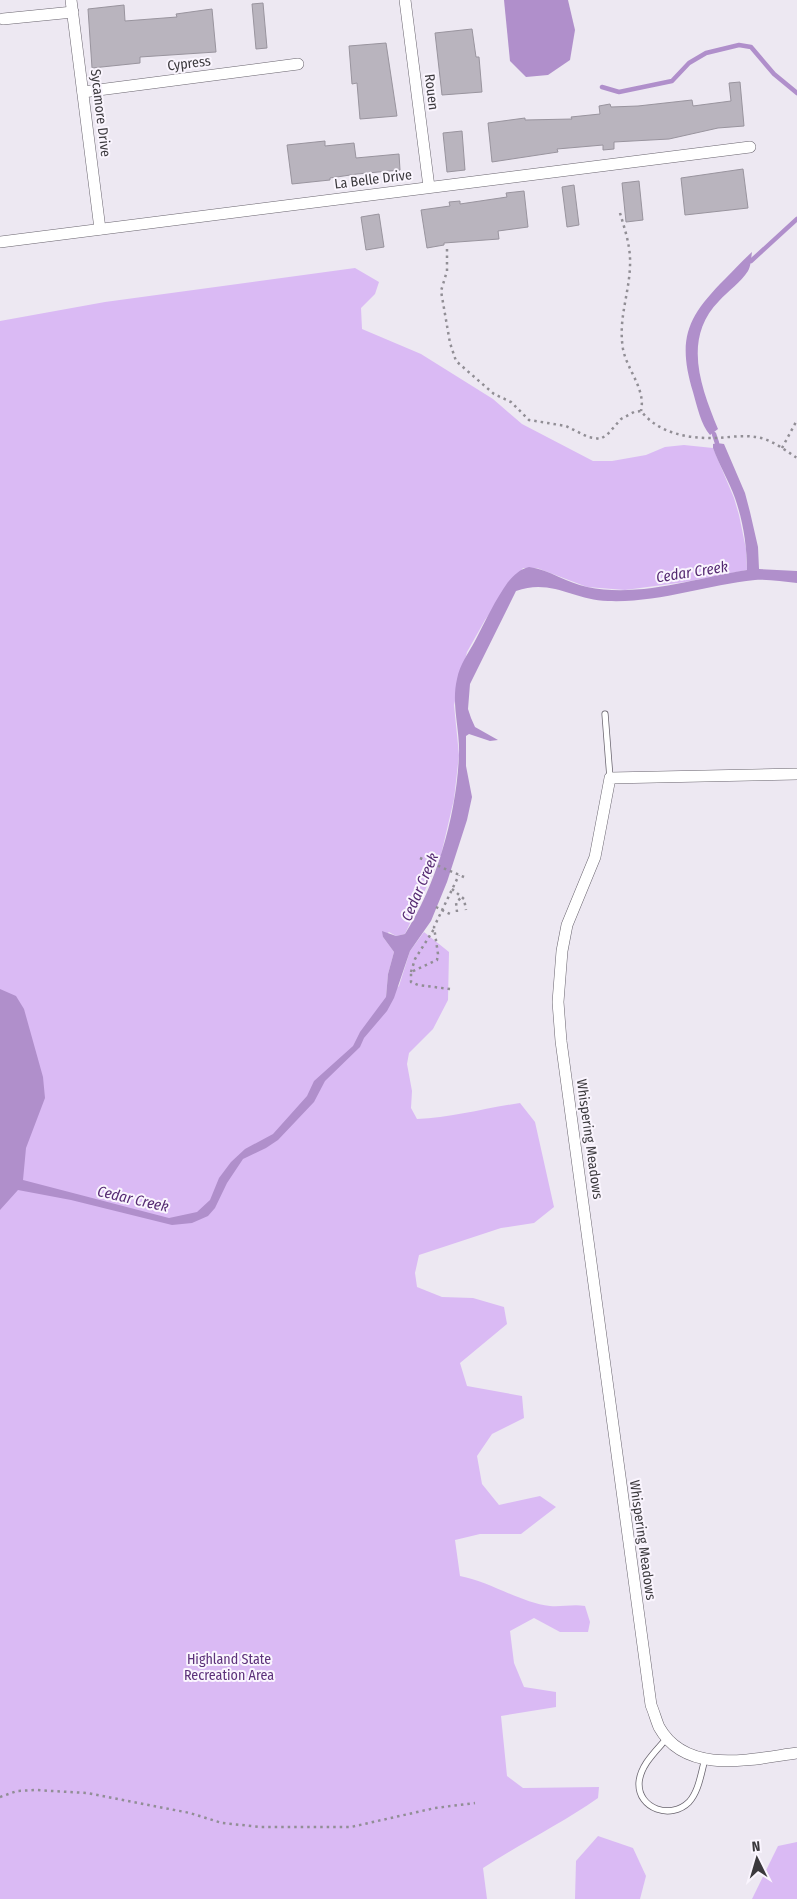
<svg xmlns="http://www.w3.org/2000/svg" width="797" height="1899" viewBox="0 0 797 1899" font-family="'Fira Sans Condensed',sans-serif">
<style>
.green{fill:#dabaf4}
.water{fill:#b08fcb}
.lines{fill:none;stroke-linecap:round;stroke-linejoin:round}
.stream{stroke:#b08fcb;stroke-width:4.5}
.building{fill:#b9b4be;stroke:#99949e}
.lane-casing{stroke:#69646e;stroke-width:7}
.street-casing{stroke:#69646e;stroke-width:12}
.path{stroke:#918e95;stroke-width:2.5;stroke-dasharray:2.5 4;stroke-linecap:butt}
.lane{stroke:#fff;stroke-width:5.5}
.street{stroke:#fff;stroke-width:11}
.labels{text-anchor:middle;stroke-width:4;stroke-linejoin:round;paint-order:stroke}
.street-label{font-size:14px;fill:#3b393d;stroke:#faf5fe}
.park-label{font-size:14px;fill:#5c317a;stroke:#faf5fe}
.water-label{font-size:15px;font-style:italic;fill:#552a72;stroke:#faf5fe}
</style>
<rect width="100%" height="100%" fill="#ede8f2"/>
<!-- green -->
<g class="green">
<path d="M 355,268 L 379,282 L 375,294 L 361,308 L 362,329 L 421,354 L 493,399 L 522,424 L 593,461 L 612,461 L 646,455 L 665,447 L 684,445 L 713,448 L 734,498 L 739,515 L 746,549 L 747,570 L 685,582 L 625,590 L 587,587 L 537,568 L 523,568 L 485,620 L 467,652 L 454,705 L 459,755 L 454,799 L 441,855 L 405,934 L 396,936 L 389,932 L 383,937 L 394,952 L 388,974 L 386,997 L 399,986 L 410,951 L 424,932 L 449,952 L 448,1000 L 433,1029 L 409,1053 L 407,1064 L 412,1091 L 411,1108 L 417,1119 C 451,1118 485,1108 520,1103 L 535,1122 L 554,1207 L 534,1223 L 501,1228 L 419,1255 L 415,1273 L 417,1287 L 442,1297 L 473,1298 L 504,1307 L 507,1324 L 460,1363 L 467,1386 L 522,1396 L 524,1418 L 492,1434 L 477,1456 L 482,1484 L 499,1505 L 540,1496 L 556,1507 L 521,1534 L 480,1534 L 455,1540 L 460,1576 C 491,1582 521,1603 550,1606 C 562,1607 573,1604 585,1606 L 590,1622 L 588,1632 L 560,1632 L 534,1618 L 510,1631 L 514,1663 L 524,1687 L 556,1692 L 556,1707 L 501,1716 L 507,1776 L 523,1788 L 599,1787 L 598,1798 C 561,1824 521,1843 483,1868 L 487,1899 L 0,1899 L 0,321 L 105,302 Z"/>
<path d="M 598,1836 L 633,1848 L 646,1876 L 640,1899 L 575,1899 L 576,1861 Z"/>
<path d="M 797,1842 L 797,1899 L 752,1899 L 778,1846 Z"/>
</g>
<!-- water -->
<g class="water">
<path d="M 504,0 L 568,0 L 575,30 L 570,60 L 548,75 L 526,77 L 510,61 Z"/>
<path d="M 752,252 C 751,258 751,266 748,271 C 741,282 728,291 719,301 C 682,339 701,387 718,429 L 710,435 C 701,425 697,406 693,392 C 677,339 687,317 725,279 C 734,270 742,261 752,252 Z"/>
<path d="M 717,443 L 724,444 L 745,493 L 750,512 L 758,547 L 759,569 L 797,571 L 797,583 C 783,582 769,579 755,580 C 706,585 659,603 608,601 C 573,600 551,578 516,591 L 470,684 L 468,709 L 471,718 L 475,727 L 498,740 L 490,741 L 469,734 L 466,736 L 466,766 L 472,797 L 467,820 L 447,882 L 431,921 L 410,951 L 394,998 L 387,1011 L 364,1038 L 360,1047 L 325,1081 L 314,1102 L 278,1140 L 266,1148 L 243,1159 L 227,1183 L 215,1208 L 208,1216 L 192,1223 L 172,1225 L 71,1200 L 18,1190 L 0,1210 L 0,989 L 16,996 L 24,1009 L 43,1077 L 45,1098 L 26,1148 L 23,1180 L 169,1218 L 197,1212 L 210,1200 L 219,1178 L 231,1162 L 245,1149 L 273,1134 L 307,1096 L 314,1081 L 353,1046 L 360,1032 L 386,997 L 388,974 L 394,952 L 383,937 L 382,931 L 396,936 L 405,934 C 437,884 457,813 459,754 C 460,729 451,704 457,679 C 460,664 468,654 475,641 C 485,622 495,600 508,582 C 514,575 520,569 529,567 C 550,570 567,583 587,587 C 640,598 695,578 747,570 C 747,546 743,521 735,498 C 729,481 719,465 713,448 L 713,444 Z"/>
</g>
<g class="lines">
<!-- stream -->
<g class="stream">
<path d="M 602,87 L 619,92 L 672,81 L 689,63 L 706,53 L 739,45 L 751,47 L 774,74 L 797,93"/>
<path d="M 751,261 L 797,219"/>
<path d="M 714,434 L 717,443"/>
</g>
</g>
<!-- building -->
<g class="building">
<path d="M 263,3 L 267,48 L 256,49 L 252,4 Z"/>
<path d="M 124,5 L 125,21 L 177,17 L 176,14 L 212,9 L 216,52 L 140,57 L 140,63 L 92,68 L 88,9 Z"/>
<path d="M 472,29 L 476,57 L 479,57 L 482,92 L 442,95 L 435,33 Z"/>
<path d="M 386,43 L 397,116 L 360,119 L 357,83 L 352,84 L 349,46 Z"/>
<path d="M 740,82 L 744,126 L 718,128 L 669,139 L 614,142 L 614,149 L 603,150 L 603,145 L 557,149 L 558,152 L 492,162 L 488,123 L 525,118 L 525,120 L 572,119 L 571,117 L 600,114 L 599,106 L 610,104 L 611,107 L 638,106 L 692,100 L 693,106 L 731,101 L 729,83 Z"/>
<path d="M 462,131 L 465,170 L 447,172 L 443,133 Z"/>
<path d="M 325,141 L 325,146 L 354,143 L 356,158 L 399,154 L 400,170 L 357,174 L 330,178 L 330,180 L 292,184 L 287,145 Z"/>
<path d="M 743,169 L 748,208 L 685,215 L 681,178 Z"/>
<path d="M 639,181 L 643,220 L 626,222 L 622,183 Z"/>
<path d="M 574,185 L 579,225 L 567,227 L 562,187 Z"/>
<path d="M 524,191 L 528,227 L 498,231 L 499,239 L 444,243 L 444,245 L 427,248 L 421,210 L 450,206 L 449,202 L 460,201 L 460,204 L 507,197 L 506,193 Z"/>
<path d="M 379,214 L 384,247 L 366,250 L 361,217 Z"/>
</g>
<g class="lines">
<defs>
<g id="lane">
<path d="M 605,714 L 610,778"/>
<path d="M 667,1738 C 657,1750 640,1765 639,1783 C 638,1809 671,1820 689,1802 C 699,1791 701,1773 705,1759"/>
</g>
<g id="street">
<path d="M 71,0 L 100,229"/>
<path d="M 405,0 L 429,187"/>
<path d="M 3,19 L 73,12"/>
<path d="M 83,92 L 298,64"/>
<path d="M 0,242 L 750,147"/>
<path d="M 797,774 L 610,778 L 595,857 L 567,925 L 562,951 L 558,1002 L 561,1041 L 651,1705 C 654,1712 656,1720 659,1727 C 686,1776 752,1759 797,1753"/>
</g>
</defs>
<!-- lane casing -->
<use href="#lane" class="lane-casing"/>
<!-- street casing -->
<use href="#street" class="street-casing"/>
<!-- path -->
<g class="path">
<path d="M 620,213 C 625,230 631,247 630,266 C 629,295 618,319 623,349 C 627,370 646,389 641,411"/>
<path d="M 447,249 L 447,271 L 441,291 L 450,343 L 456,361 L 494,394 L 511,402 L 529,420 L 566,426 L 588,437 L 600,439 L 607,435 L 621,419 L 634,412 L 641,411 C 659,434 690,439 718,438 C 730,437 744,435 756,437 C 771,439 785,450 797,458"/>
<path d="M 782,448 L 797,420"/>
<path d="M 420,858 L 464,877"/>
<path d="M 452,889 L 464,899 L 466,910"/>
<path d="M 436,907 L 452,915"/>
<path d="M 457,912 L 456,902 L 461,898"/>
<path d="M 411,972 L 415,959 L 434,929"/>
<path d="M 450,989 L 418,985 L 411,982 L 411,972 L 437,960 L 438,954 L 434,927 L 459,875"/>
<path d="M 0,1797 L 17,1791 L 36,1790 L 87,1793 L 190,1813 L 222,1823 L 261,1827 L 351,1827 L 435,1808 L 475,1803"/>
</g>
<!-- lane -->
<use href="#lane" class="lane"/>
<!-- street -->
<use href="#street" class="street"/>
</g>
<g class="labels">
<!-- street labels -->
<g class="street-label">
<text transform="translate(189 63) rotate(-7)" y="5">Cypress</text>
<text transform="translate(432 92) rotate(83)" y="5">Rouen</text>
<text transform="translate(101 113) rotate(83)" y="5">Sycamore Drive</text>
<text transform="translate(373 179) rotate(-7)" y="5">La Belle Drive</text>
<text transform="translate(590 1139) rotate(82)" y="5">Whispering Meadows</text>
<text transform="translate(643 1540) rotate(82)" y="5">Whispering Meadows</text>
</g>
<!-- park labels -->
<g class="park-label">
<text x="229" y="1664">Highland State<tspan x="229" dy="16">Recreation Area</tspan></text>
</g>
<!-- water labels -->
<g class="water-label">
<text transform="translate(692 572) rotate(-9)" y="5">Cedar Creek</text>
<text transform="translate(420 887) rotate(-67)" y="5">Cedar Creek</text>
<text transform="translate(133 1199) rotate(13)" y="5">Cedar Creek</text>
</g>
</g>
<!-- north arrow -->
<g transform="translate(757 1859) rotate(355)" stroke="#faf5fe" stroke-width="4" paint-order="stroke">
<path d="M0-4L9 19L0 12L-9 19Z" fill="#3b393d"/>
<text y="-8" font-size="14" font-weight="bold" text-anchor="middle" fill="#3b393d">N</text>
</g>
</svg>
